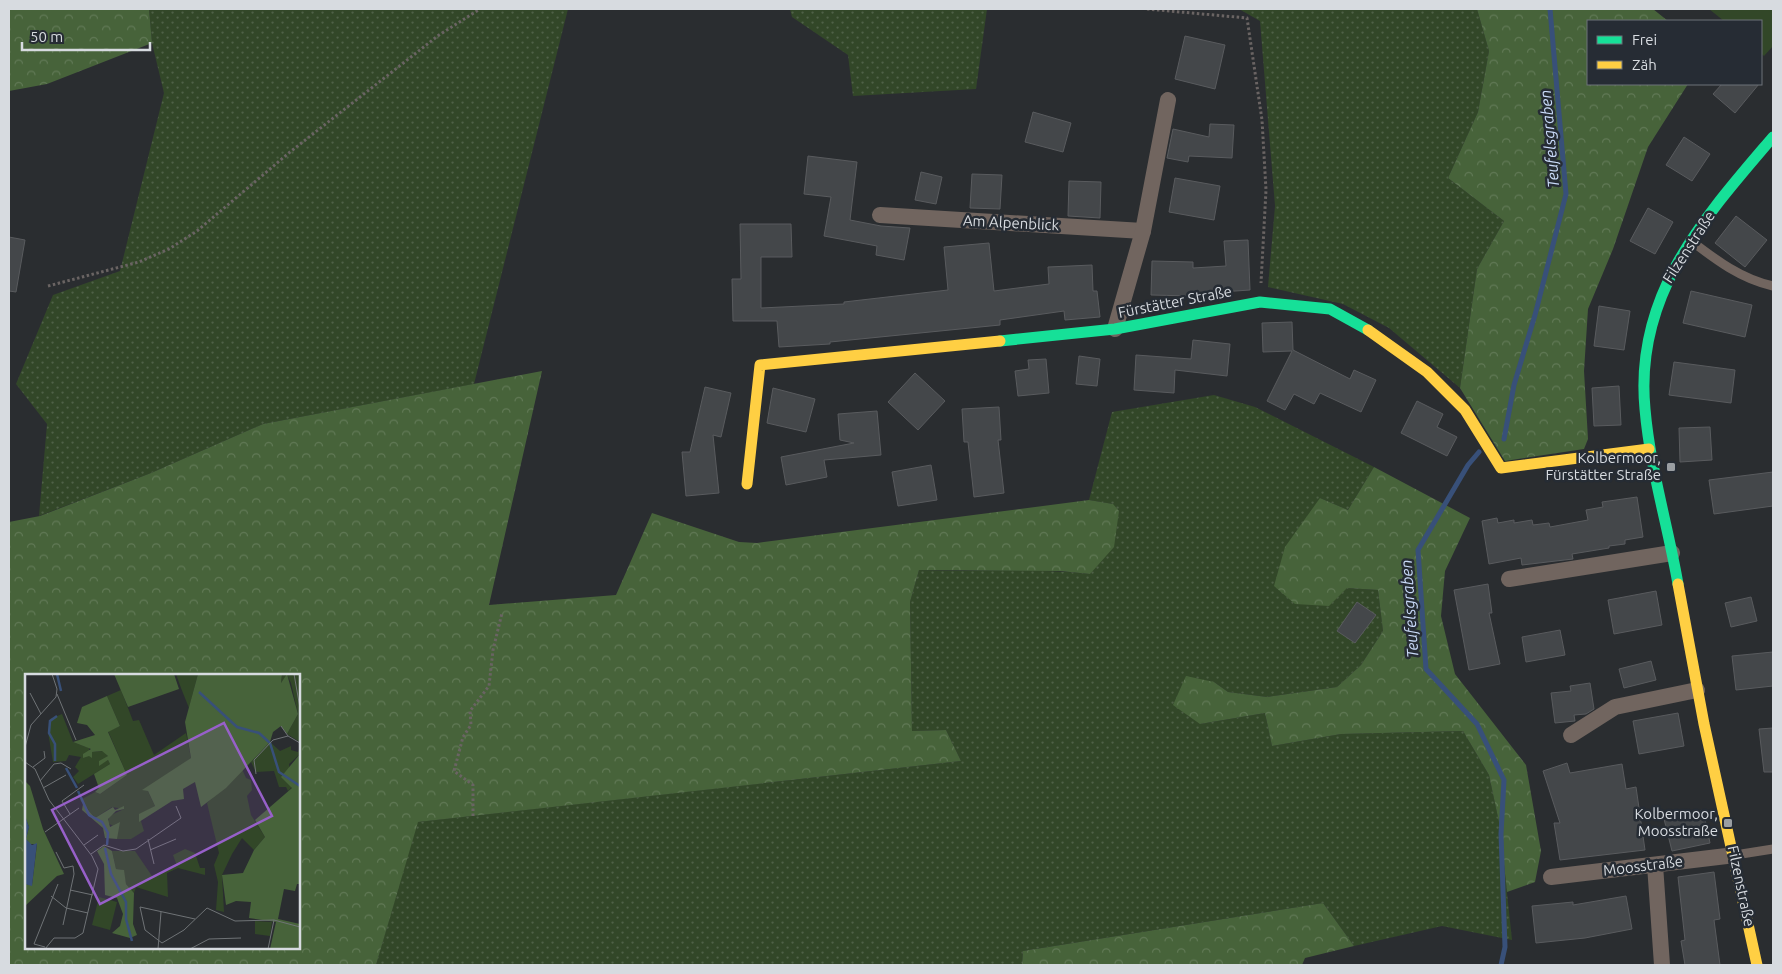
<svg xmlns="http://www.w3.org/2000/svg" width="1782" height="974" viewBox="0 0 1782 974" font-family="Ubuntu,sans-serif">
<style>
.grass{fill:url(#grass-dots)}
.forest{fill:url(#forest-crowns);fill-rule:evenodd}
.park{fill:#324728}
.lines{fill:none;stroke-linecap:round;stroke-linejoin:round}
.stream{stroke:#385079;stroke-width:5}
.building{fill:#44474a;stroke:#595b5e}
.path{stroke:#6a6463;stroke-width:3;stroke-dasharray:2.5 2.5;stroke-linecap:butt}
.lane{stroke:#71655f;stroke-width:9}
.street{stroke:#71655f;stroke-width:16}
.fast{stroke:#16e098;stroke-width:11}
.slow{stroke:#ffcf43;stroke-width:11}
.poi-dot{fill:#9a9ea2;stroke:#262c34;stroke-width:2}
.labels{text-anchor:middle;stroke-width:5;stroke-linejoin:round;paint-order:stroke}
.street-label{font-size:15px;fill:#d7dbe0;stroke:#262c34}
.poi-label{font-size:15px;fill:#d7dbe0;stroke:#262c34;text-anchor:end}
.water-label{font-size:16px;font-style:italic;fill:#c9daf8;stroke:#262c34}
.inset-river{fill:none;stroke:#385079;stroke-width:2.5}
.inset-road{fill:none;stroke:#6f7376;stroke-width:1}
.view{fill:#9760c9;fill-opacity:0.15;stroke:#9760c9;stroke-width:2.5}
.inset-edge{fill:none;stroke:#d7dbe0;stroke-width:2.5}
</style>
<defs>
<pattern id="grass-dots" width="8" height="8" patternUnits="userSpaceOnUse" patternTransform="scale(1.25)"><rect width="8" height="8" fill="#324728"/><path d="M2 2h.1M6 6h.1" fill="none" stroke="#4f6147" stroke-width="1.8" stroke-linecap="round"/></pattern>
<pattern id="forest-crowns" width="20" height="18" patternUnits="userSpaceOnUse" patternTransform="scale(1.25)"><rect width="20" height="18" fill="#47633a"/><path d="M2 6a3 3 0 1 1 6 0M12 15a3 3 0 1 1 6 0" fill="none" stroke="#617956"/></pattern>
</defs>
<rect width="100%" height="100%" fill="#2a2d30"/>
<!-- grass -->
<g class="grass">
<path d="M 149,9 L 568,9 L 474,384 L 263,424 L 151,473 L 39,516 L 47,424 L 16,384 L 53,295 L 120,271 L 164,93 L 152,43 Z"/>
<path d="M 790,9 L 987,9 L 976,89 L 853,96 L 848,55 L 792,17 Z"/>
<path d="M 1239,9 L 1477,9 L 1489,51 L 1478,112 L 1448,178 L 1504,221 L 1477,269 L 1460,388 L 1389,328 L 1343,304 L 1268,287 L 1275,206 L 1260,21 Z"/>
<path d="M 1214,395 L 1255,407 L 1374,467 L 1348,510 L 1320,498 L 1347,588 L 1378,590 L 1383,631 L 1361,665 L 1337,687 L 1267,697 L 1228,692 L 1214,682 L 1200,724 L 1265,713 L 1272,746 L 1341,734 L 1463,731 L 1489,775 L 1500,827 L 1512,940 L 1442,926 L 1354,946 L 1323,903 L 1023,951 L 1022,965 L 376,965 L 417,822 L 961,761 L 946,730 L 912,731 L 910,602 L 919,570 C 976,572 1034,568 1090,574 L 1113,504 L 1089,500 L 1112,412 Z"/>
</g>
<!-- forest -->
<g class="forest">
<path d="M 9,9 L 149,9 L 152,43 L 47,84 L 9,91 Z"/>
<path d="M 1477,9 L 1653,9 L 1668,21 L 1588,21 L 1588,84 L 1688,84 L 1648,147 L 1613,249 L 1588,309 L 1584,371 L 1588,439 L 1584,449 L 1505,461 L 1460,388 L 1477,269 L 1504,221 L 1448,178 L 1478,112 L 1489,51 Z"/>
<path d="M 542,371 L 489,605 L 616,595 L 652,513 L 739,542 L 757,543 L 1089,500 L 1113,504 L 1119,511 L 1114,547 L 1090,574 L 1060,571 L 919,570 L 910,602 L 912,731 L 946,730 L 961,761 L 418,822 L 376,965 L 9,965 L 9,522 L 40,516 L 151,473 L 263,424 ZM 26,675 L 299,675 L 299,948 L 26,948 Z"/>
<path d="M 1374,467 L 1470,518 L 1445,571 L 1441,616 L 1455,674 L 1526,765 L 1541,851 L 1535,882 L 1507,892 L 1500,827 L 1489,775 L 1463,731 L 1341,734 L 1272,746 L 1265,713 L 1200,724 L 1173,705 L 1186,676 L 1214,682 L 1228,692 L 1267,697 L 1337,687 L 1361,665 L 1383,631 L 1378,590 L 1347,588 L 1329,606 L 1295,604 L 1274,586 L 1285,547 L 1320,498 L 1348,510 Z"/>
<path d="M 1323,903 L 1354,946 L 1305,958 L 1302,965 L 1022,965 L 1023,951 Z"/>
</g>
<!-- park -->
<path class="park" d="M 1709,9 L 1773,9 L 1773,46 L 1764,56 L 1761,53 L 1761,21 L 1724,21 Z"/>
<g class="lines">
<!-- stream -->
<g class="stream">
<path d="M 1504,439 L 1514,385 L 1535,315 L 1566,194 L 1550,9"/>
<path d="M 1479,452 L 1468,465 L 1418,550 L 1426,669 L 1477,724 L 1504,780 L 1501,834 L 1505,947 L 1501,965"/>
</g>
</g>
<!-- building -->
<g class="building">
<path d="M 1185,36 L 1225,45 L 1215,89 L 1175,79 Z"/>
<path d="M 1722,84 L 1759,84 L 1735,113 L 1713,94 Z"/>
<path d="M 1033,112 L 1071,123 L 1063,152 L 1025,142 Z"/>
<path d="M 1210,124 L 1234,125 L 1232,158 L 1189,156 L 1188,162 L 1167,158 L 1173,129 L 1209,137 Z"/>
<path d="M 1684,137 L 1710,154 L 1692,181 L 1666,165 Z"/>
<path d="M 808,156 L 857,162 L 850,220 L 881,226 L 910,228 L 904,260 L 876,255 L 877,246 L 824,236 L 831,197 L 804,194 Z"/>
<path d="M 921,172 L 942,177 L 936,204 L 915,200 Z"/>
<path d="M 972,174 L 1002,175 L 1000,209 L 970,208 Z"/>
<path d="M 1175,178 L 1220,186 L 1214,220 L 1169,212 Z"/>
<path d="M 1069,181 L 1101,182 L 1100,218 L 1068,216 Z"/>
<path d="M 1648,208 L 1673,222 L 1655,254 L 1630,241 Z"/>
<path d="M 1736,216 L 1767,240 L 1745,267 L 1715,243 Z"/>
<path d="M 740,224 L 791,224 L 792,257 L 761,257 L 761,308 L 844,304 L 844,302 L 948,290 L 944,247 L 989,243 L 994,291 L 1049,284 L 1048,267 L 1092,265 L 1093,291 L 1097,291 L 1100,317 L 1065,320 L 1064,311 L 1000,320 L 1000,325 L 830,342 L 830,344 L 779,347 L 777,321 L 733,321 L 732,279 L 741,279 Z"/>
<path d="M 9,237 L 25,240 L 16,292 L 9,291 Z"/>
<path d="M 1248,240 L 1250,290 L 1192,294 L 1192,296 L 1151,295 L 1152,261 L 1193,262 L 1193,268 L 1226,266 L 1224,241 Z"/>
<path d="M 1691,291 L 1752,305 L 1745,337 L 1683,323 Z"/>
<path d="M 1599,306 L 1630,311 L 1624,350 L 1594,346 Z"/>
<path d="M 1292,322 L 1293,350 L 1350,379 L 1354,370 L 1376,380 L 1361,412 L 1320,393 L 1314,404 L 1294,394 L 1285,410 L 1267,401 L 1292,351 L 1263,352 L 1262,323 Z"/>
<path d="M 1193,340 L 1230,344 L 1227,376 L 1175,370 L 1174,393 L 1134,390 L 1136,355 L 1191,359 Z"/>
<path d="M 1079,356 L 1100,359 L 1097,386 L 1076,384 Z"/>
<path d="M 1046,359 L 1049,393 L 1018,396 L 1015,371 L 1029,369 L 1028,360 Z"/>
<path d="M 1674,362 L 1735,370 L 1731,403 L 1669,395 Z"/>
<path d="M 915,373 L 945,401 L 918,430 L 888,402 Z"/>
<path d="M 1619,386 L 1621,425 L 1594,426 L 1592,388 Z"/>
<path d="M 705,387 L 731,393 L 721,437 L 713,435 L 719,493 L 686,496 L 682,452 L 690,452 Z"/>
<path d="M 773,388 L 815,399 L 806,432 L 767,423 Z"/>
<path d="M 1417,401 L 1443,414 L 1437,427 L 1457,437 L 1447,456 L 1401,433 Z"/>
<path d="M 999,407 L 1001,440 L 998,440 L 1004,493 L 974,497 L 968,442 L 964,442 L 962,409 Z"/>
<path d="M 877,411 L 881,455 L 824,460 L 827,477 L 786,485 L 781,457 L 854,443 L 840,440 L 838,414 Z"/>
<path d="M 1710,427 L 1712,460 L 1680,462 L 1679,428 Z"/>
<path d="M 931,465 L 937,500 L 898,506 L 892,472 Z"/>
<path d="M 1773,472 L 1773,506 L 1714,514 L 1709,480 Z"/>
<path d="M 1637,497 L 1643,537 L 1625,540 L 1625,544 L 1609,546 L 1609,548 L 1572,554 L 1573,559 L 1522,565 L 1521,558 L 1489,564 L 1482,521 L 1497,518 L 1498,523 L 1514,520 L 1514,523 L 1532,520 L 1533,525 L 1549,523 L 1550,527 L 1588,520 L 1586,510 L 1603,507 L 1602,502 Z"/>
<path d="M 1488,584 L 1492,613 L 1489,613 L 1500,664 L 1469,670 L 1454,590 Z"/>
<path d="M 1656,591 L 1662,625 L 1614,634 L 1608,600 Z"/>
<path d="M 1751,597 L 1757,621 L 1731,627 L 1725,603 Z"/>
<path d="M 1357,602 L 1376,615 L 1355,643 L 1337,631 Z"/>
<path d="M 1560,630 L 1565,655 L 1526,662 L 1522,637 Z"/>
<path d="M 1773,652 L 1773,686 L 1736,690 L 1732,656 Z"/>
<path d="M 1651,661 L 1656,680 L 1624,688 L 1619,669 Z"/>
<path d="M 1590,683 L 1594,709 L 1586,714 L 1574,715 L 1575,721 L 1555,723 L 1551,693 L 1571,691 L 1570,686 Z"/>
<path d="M 1678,713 L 1684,746 L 1639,754 L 1633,721 Z"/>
<path d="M 1773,728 L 1773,772 L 1764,772 L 1759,729 Z"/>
<path d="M 1567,763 L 1570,773 L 1622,764 L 1626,789 L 1636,787 L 1645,850 L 1560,860 L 1554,823 L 1560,823 L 1543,771 Z"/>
<path d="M 1703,810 L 1710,843 L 1672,851 L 1664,819 Z"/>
<path d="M 1714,872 L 1720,919 L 1714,920 L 1720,965 L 1685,965 L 1681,941 L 1685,940 L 1678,877 Z"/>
<path d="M 1626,896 L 1632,929 L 1585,938 L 1536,943 L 1532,906 L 1573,902 L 1573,905 Z"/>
</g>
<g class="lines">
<!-- path -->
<g class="path">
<path d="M 1147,9 L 1247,18 L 1262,120 L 1266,190 L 1261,283"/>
<path d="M 48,286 L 139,262 L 169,249 L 197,231 L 290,152 L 439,35 L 480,9"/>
<path d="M 473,816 L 473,785 L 454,771 L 463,737 L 471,725 L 470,711 L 489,686 L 493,650 L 502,613"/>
</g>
<!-- lane -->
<g class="lane">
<path d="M 1690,240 C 1716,260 1741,279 1773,286"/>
<path d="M 1735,855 L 1773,849"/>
</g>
<!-- street -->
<g class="street">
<path d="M 880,215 L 1143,231"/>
<path d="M 1115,329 L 1143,231 L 1168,100"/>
<path d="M 1509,579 L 1672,553"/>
<path d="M 1571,735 L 1615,707 L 1697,690"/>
<path d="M 1655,865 L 1662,965"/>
<path d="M 1551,877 L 1735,855"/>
</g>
<!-- fast -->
<g class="fast">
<path d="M 1000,341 L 1115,329 L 1260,302 L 1330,309 L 1368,330"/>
<path d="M 1678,584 C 1668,526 1650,468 1645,409 C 1634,294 1704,218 1773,137"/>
</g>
<!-- slow -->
<g class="slow">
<path d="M 1368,330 L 1427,372 L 1465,410 L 1501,468 L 1649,449"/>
<path d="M 747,484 L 760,365 L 1000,341"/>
<path d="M 1678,584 L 1704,724 L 1757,965"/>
</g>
</g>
<!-- markers -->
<g class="poi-dot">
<rect x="1666" y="462" width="10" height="10" rx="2.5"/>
<rect x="1723" y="818" width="10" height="10" rx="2.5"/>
</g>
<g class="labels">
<!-- street labels -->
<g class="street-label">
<text transform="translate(1011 223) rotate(3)" y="5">Am Alpenblick</text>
<text transform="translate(1689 247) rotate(-57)" y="5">Filzenstraße</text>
<text transform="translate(1175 302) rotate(-11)" y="5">Fürstätter Straße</text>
<text transform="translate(1643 866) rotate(-7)" y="5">Moosstraße</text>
<text transform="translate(1741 886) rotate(78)" y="5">Filzenstraße</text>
</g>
<!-- poi labels -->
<g class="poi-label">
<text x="1661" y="463">Kolbermoor,<tspan x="1661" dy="17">Fürstätter Straße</tspan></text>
<text x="1718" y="819">Kolbermoor,<tspan x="1718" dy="17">Moosstraße</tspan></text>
</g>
<!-- water labels -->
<g class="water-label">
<text transform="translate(1549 139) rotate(-95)" y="6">Teufelsgraben</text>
<text transform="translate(1409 609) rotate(-94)" y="6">Teufelsgraben</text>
</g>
</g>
<!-- overview -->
<g transform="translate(25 674)">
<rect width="275" height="275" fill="#2a2d30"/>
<path d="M 151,0 L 173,0 L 164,34 L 156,14 ZM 257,0 L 275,0 L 275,68 L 262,60 L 273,40 L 266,9 L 262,1 L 256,9 ZM 96,16 L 108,47 L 114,46 L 129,81 L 161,59 L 166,84 L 123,117 L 130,132 L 114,141 L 119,157 L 106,165 L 92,165 L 88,152 L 83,149 L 84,142 L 99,135 L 87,133 L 70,144 L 55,126 L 70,118 L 75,120 L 102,101 L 83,57 L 95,52 L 82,22 ZM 37,40 L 48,68 L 64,74 L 64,81 L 67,83 L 67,78 L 78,77 L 83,82 L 74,91 L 83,86 L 85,90 L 53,110 L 48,103 L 54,97 L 50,93 L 56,83 L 44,81 L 41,87 L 28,88 L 23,58 L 25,45 ZM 245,68 L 255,77 L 266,72 L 266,76 L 273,78 L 275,72 L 275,80 L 264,90 L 267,113 L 263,117 L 261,113 L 254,113 L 249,97 L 231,98 L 226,88 ZM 217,95 L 221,104 L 226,106 L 227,116 L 222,122 L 226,141 L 240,163 L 229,176 L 217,164 L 207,180 L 197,201 L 199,238 L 191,236 L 193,208 L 189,191 L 194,179 L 182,129 ZM 160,175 L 170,179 L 175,194 L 180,194 L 180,201 L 153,194 L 142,199 L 143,223 L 111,213 L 109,219 L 101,210 L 98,196 L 91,195 L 87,177 L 110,177 L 127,202 L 152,192 L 148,181 ZM 230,247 L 247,248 L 245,262 L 230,260 Z" fill="#324728"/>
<path d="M 89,0 L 149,0 L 154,15 L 103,33 ZM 173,0 L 257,0 L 256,9 L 262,0 L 273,40 L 262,60 L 256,52 L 248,58 L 245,68 L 201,114 L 176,133 L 170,108 L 158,115 L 159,125 L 147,127 L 114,148 L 114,140 L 130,132 L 123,117 L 117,116 L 166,84 L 160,48 ZM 82,22 L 95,52 L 83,58 L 102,101 L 75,120 L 70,118 L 74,114 L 69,100 L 85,90 L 83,86 L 74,92 L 74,87 L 83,82 L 77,77 L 67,78 L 67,84 L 64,82 L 58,84 L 58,80 L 66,75 L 48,68 L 70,61 L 62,51 L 52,49 L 57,33 ZM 275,80 L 275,210 L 272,210 L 270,217 L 259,215 L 253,245 L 275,250 L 275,275 L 245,275 L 251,248 L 224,244 L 226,228 L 211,227 L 201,231 L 197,201 L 218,199 L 229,176 L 240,163 L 230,146 L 267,114 L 256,103 ZM 0,107 L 5,112 L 18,155 L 39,200 L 32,202 L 0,232 L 0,210 L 7,211 L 12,170 L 5,170 L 1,165 L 4,153 L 0,142 ZM 58,130 L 70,144 L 88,133 L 90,136 L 99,132 L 99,135 L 91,137 L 83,145 L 85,153 L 95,148 L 92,165 L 80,164 L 78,154 L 57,136 ZM 79,172 L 87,177 L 91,195 L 99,196 L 101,210 L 109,219 L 108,250 L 112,261 L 105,264 L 87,259 L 95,252 L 98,240 L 92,224 L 80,221 L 79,190 L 72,177 Z" fill="#47633a"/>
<path d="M 74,223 L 92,228 L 85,256 L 67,251 Z" fill="#324728"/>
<path d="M 0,142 L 4,153 L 1,165 L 7,171 L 12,169 L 7,212 L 0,210 Z" fill="#385079"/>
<path class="inset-river" d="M 32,0 L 36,17M 174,18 L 212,53 L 234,59 L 245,69 L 254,98 L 275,112M 30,87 L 30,70 L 24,59 L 25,47 L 32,42M 41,94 L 52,114M 53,117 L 64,141 L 77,148 L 83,159 L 82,171M 80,174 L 86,200 L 101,228 L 101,245 L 107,267"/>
<path class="inset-road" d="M 269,0 L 275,34M 5,19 L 16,40M 32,20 L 51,66M 256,52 L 263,62 L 275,69M 0,73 L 6,51 L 31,23 L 32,15 L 27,0M 0,88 L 10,95 L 24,126 L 67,182 L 73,195 L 58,259 L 50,264 L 29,264 L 20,275M 8,93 L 20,84 L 19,77M 231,100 L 229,86 L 248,66 L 263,62M 15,107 L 29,90 L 36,89 L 46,95M 18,114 L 41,101M 45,140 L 37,127 L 59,111M 20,158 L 54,134M 123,165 L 129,190M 59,171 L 73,161M 125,176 L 151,165M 31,178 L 39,194 L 48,192 L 49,200 L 38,251M 66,180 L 79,171 L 98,177 L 111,175 L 156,144 L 151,132M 45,216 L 68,221M 26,222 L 41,234 L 63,239M 170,245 L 115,233 L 120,256 L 137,269 L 159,256 L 182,234 L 210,247 L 249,246 L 275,253M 20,273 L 9,270 L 33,210M 133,275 L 136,238M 165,275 L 184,265 L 216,264M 243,275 L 249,246"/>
<path class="view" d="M 199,49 L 247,142 L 75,230 L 27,136 Z"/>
<rect width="275" height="275" class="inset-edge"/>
</g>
<!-- border -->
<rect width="1782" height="974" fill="none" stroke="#d7dbe0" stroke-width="20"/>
<!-- legend -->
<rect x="1587" y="20" width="175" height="65" fill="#262c34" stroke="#6d7279"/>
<rect x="1597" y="36" width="25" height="8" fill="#16e098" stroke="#6d7279"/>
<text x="1632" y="45" font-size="15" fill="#d7dbe0">Frei</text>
<rect x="1597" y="61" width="25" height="8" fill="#ffcf43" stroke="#6d7279"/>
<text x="1632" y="70" font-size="15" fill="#d7dbe0">Zäh</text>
<!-- scale -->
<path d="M22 42v8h128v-8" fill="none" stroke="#d7dbe0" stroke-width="2.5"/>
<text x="30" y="42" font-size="15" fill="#d7dbe0" stroke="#262c34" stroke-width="4" paint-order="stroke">50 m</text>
</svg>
